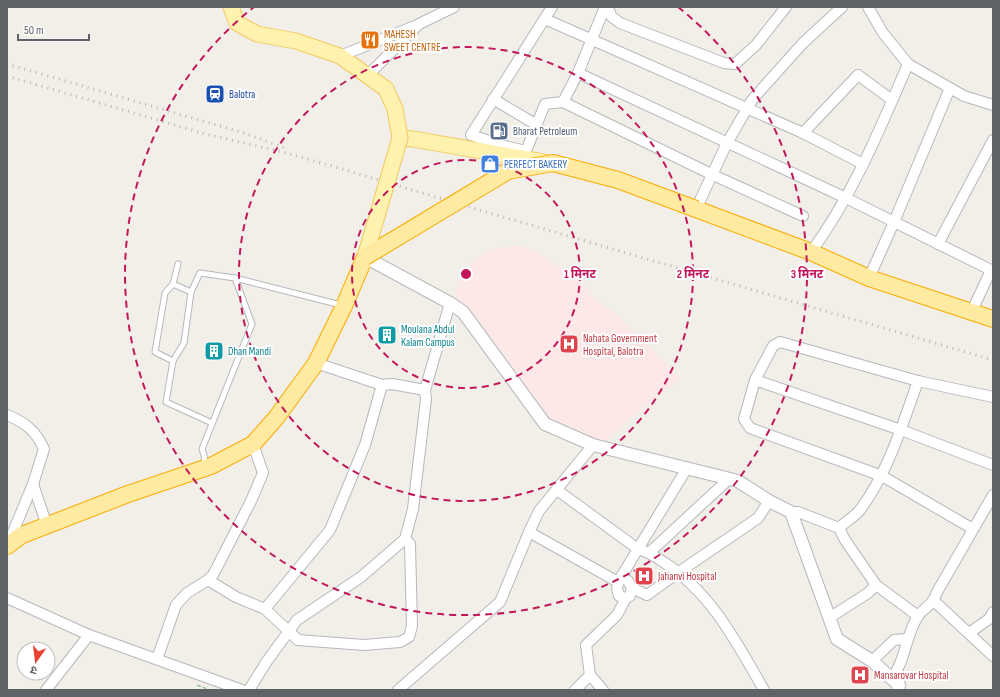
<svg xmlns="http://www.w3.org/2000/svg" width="1000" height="697" viewBox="0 0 1000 697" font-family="'Sofia Sans Condensed','Noto Sans Devanagari',sans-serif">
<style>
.medical{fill:#fce8e6}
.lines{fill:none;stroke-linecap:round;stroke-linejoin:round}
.service-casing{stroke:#b5b8bc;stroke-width:7}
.minor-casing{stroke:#b5b8bc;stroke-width:12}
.tertiary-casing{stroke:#b5b8bc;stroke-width:14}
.primary-casing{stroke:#f2c960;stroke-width:17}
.trunk-casing{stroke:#f9ab00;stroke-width:18}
.path{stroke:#9cc7a9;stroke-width:1.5;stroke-dasharray:4 2;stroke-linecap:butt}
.service{stroke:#fff;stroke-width:5}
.minor{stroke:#fff;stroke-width:10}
.tertiary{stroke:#fff;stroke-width:12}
.primary{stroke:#fff2af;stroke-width:15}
.trunk{stroke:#feeaa1;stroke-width:16}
.rail{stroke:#b6b7b8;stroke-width:3;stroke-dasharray:1 5;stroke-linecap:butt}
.primary-bridge-casing{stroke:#f2c960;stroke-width:17;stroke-linecap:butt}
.trunk-bridge-casing{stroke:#f9ab00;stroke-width:18;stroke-linecap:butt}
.primary-bridge{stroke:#fff2af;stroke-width:15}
.trunk-bridge{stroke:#feeaa1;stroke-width:16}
.ring{fill:none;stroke:#c2185b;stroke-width:2;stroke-dasharray:7 5}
.labels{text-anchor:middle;stroke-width:4;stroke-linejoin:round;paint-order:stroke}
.food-label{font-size:11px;fill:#c56008;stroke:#fff;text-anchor:start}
.transit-label{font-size:11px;fill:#164399;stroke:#fff;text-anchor:start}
.service-label{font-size:11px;fill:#4e5e75;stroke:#fff;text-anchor:start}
.shop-label{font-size:11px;fill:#366cbe;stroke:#fff;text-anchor:start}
.culture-label{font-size:11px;fill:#0d838f;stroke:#fff;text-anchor:start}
.health-label{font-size:11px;fill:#be3a42;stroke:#fff;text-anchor:start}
.centre{fill:#c2185b;stroke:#fff;stroke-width:2}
.ring-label{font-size:12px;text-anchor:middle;font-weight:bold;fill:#c2185b;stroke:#fff;stroke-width:4;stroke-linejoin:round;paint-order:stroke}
</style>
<rect width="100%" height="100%" fill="#f1efe8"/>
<!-- medical -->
<path class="medical" d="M 519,245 L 534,251 L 572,275 L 588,289 L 586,293 L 608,308 L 649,346 L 680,379 L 631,418 L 602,443 L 545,421 L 453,302 L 456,291 L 462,277 L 474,260 L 489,251 L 502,247 L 512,247 Z"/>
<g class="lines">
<defs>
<g id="service">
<path d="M 235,278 L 341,305"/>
<path d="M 173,284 L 178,264"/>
<path d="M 173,361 L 155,352 L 165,293 L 173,284 L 191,292"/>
<path d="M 205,465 L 204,455 L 202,449 L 252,324 L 235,278 L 200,273 L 191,292 L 184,343 L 173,361 L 166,402 L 212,423"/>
</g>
<g id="minor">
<path d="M 552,7 L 471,135 L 508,147 L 526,151 L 545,104 L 563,102 L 578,73 L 605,7"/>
<path d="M 608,7 L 611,16 L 620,23 L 724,63 L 735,64 L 756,45 L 786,7"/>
<path d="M 868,7 L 883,33 L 908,64 L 964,96 L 993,105"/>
<path d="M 545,19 L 803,133 L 863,164"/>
<path d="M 340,56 L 415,26"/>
<path d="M 578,73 L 846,198 L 993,271"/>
<path d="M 368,75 L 419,24 L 454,7"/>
<path d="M 493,99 L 537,125"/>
<path d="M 563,102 L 711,174 L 803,216"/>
<path d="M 803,133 L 858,75 L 892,100"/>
<path d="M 696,209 L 727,143 L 752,100 L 803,43 L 842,7"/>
<path d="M 938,244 L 993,140"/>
<path d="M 811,252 C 853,195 880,129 908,64"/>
<path d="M 869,278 L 894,222 L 950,88"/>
<path d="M 971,313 L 991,270"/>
<path d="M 316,363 L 382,385 L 392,384 L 425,390"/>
<path d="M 755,380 L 901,430 L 993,465"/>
<path d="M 7,415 C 25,422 36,431 44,449 L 33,484 L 8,544"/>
<path d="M 33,484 L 47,526"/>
<path d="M 557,490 L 638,549 C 649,552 656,557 665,563 C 712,594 737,643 764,690"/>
<path d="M 791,512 L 798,512 L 839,528 L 845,540 L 876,585 L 918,616"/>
<path d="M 839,528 C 845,522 854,517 860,510 C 888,472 902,426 918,381"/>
<path d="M 973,529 L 882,476 L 750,428 L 744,419 L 755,380 L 773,346 L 780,342 L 918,381 L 993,397"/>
<path d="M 529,532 L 618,582 L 687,468"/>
<path d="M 650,552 L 729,479"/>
<path d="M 623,578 L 628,581 L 632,588 L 630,596 L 626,598 L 619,596 C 617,589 615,583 623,578 Z"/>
<path d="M 208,580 L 236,597 L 265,609 L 298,640 L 364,645 L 400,642 L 409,637 L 412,626 L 410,544 L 405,539"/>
<path d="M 632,588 L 647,595 L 679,572 L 758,518 L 769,501"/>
<path d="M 7,598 L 89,635 L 242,690"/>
<path d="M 934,601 L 993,656"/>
<path d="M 265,609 L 330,530 L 365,445 L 382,385"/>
<path d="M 829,618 L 868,593 L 876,585"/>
<path d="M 969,633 L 989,619 L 993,612"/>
<path d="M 157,659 L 176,605 L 187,593 L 208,580 L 213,575 L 251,501 L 263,473 L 253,444"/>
<path d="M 872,661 L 894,640 L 907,639"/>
<path d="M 590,675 L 603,690"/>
<path d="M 892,678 C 906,660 905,636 918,616 C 925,606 932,607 937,592 L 993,495"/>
<path d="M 46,690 L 89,635"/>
<path d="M 249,690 L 267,661 L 297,620 L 361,577 L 405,539 L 413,509 L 426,399 L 425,390 L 450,303"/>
<path d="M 398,690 L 500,602 L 529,532 L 539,511 L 593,445"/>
<path d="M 575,690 L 590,675 L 586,645 L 617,615 L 626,598"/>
</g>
<path id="tertiary" d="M 365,257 L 450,303 L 463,312 L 545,424 L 593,445 L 738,481 L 769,501 L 791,512 L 837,639 L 872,661 L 899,685 L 898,690"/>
<g id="primary">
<path d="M 231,7 L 237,23 L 257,34 L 296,41 L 340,56 L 386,89"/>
<path d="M 400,138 L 413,139 L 550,163"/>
</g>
<g id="trunk">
<path d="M 696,209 L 811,252 L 869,278 L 993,319"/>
<path d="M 7,546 L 22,535 L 128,494 L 211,466 L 253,444 L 276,418 L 316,363 L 344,306 L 365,257"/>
</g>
</defs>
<!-- service casing -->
<use href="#service" class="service-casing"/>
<!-- minor casing -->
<use href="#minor" class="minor-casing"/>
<!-- tertiary casing -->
<use href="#tertiary" class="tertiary-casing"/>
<!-- primary casing -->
<use href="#primary" class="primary-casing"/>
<!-- trunk casing -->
<use href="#trunk" class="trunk-casing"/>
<!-- path -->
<path class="path" d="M 197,685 L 210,690"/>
<!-- service -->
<use href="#service" class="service"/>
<!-- minor -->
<use href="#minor" class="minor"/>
<!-- tertiary -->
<use href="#tertiary" class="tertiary"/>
<!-- primary -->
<use href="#primary" class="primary"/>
<!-- trunk -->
<use href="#trunk" class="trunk"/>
<!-- rail -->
<g class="rail">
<path d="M 7,64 L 244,133 L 288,149"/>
<path d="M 7,76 L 205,134 L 283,152 L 329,165 L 469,207 L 993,360"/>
</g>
<defs>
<path id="primary-bridge" d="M 365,257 L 400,138 L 395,109 L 386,89"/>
<path id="trunk-bridge" d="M 365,257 L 508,171 L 553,163 L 618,180 L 696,209"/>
</defs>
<!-- primary-bridge casing -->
<use href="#primary-bridge" class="primary-bridge-casing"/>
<!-- trunk-bridge casing -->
<use href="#trunk-bridge" class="trunk-bridge-casing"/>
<!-- primary-bridge -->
<use href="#primary-bridge" class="primary-bridge"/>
<!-- trunk-bridge -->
<use href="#trunk-bridge" class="trunk-bridge"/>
</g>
<!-- distance rings -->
<g class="ring">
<circle cx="466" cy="274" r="114"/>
<circle cx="466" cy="274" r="227"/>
<path d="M678 7A341 341 0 1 1 254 7"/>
</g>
<!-- icons -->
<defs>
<symbol id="restaurant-square" viewBox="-11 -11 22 22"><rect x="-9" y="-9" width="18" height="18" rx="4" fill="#e8710a" stroke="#fff"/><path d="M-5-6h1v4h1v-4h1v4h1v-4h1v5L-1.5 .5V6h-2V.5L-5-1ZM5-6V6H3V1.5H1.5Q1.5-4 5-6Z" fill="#fff"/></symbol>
<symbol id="station-square" viewBox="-11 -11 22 22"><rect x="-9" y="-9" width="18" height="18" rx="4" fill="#1a4fb4" stroke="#fff"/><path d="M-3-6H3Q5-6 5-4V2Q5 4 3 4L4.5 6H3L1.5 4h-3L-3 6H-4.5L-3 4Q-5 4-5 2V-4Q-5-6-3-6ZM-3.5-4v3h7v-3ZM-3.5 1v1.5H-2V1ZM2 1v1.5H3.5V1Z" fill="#fff"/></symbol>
<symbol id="fuel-square" viewBox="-11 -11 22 22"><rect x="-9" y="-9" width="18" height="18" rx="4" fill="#5c6f8a" stroke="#fff"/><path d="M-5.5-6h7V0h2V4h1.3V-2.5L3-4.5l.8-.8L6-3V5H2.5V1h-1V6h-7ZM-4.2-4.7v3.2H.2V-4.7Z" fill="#fff"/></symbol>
<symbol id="shop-square" viewBox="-11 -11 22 22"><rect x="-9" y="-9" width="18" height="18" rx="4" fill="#3f7fe0" stroke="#fff"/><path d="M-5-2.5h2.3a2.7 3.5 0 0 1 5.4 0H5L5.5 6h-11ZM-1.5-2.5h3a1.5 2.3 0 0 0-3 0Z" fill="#fff"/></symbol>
<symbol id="building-square" viewBox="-11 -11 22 22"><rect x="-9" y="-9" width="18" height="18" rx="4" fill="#0f9aa8" stroke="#fff"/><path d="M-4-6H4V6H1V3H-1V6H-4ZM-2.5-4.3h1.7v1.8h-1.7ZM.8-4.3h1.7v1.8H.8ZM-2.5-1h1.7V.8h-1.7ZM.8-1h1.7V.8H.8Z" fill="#fff"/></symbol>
<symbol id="hospital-square" viewBox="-11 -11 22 22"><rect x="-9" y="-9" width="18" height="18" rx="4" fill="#e0444e" stroke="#fff"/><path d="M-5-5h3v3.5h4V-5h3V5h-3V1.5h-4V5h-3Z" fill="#fff"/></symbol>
</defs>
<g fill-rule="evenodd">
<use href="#restaurant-square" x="359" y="29" width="22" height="22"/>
<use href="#station-square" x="204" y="83" width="22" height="22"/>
<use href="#fuel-square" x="488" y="120" width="22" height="22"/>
<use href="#shop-square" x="479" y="153" width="22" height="22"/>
<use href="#building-square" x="376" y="324" width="22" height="22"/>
<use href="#hospital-square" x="558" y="333" width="22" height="22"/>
<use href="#building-square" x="203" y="340" width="22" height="22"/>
<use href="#hospital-square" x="633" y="565" width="22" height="22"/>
<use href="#hospital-square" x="849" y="664" width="22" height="22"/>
</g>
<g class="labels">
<!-- food labels -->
<g class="food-label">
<text x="384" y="38">MAHESH<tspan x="384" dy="13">SWEET CENTRE</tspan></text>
</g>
<!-- transit labels -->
<g class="transit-label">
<text x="229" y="98">Balotra</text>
</g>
<!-- service labels -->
<g class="service-label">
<text x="513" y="135">Bharat Petroleum</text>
</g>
<!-- shop labels -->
<g class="shop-label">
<text x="504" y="168">PERFECT BAKERY</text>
</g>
<!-- culture labels -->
<g class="culture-label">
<text x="401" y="333">Moulana Abdul<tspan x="401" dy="13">Kalam Campus</tspan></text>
<text x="228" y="355">Dhan Mandi</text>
</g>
<!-- health labels -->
<g class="health-label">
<text x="583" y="342">Nahata Government<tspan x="583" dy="13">Hospital, Balotra</tspan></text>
<text x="658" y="580">Jahanvi Hospital</text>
<text x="874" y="679">Mansarovar Hospital</text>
</g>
</g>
<circle cx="466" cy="274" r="6" class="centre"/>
<g class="ring-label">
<text x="580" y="278">1 मिनट</text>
<text x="693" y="278">2 मिनट</text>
<text x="807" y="278">3 मिनट</text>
</g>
<!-- border -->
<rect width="1000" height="697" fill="none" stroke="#5f6368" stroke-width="16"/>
<!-- north arrow -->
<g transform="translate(36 661) rotate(194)"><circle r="19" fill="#ffffff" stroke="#bfc1c3"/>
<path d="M0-3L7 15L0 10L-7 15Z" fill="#ea4335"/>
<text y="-6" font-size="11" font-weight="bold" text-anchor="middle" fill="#5f6368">उ</text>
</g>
<!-- scale -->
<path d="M18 34v6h71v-6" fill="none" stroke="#5f6368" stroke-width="2"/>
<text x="24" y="34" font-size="12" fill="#5f6368" stroke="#ffffff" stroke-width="3" paint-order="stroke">50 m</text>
</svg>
